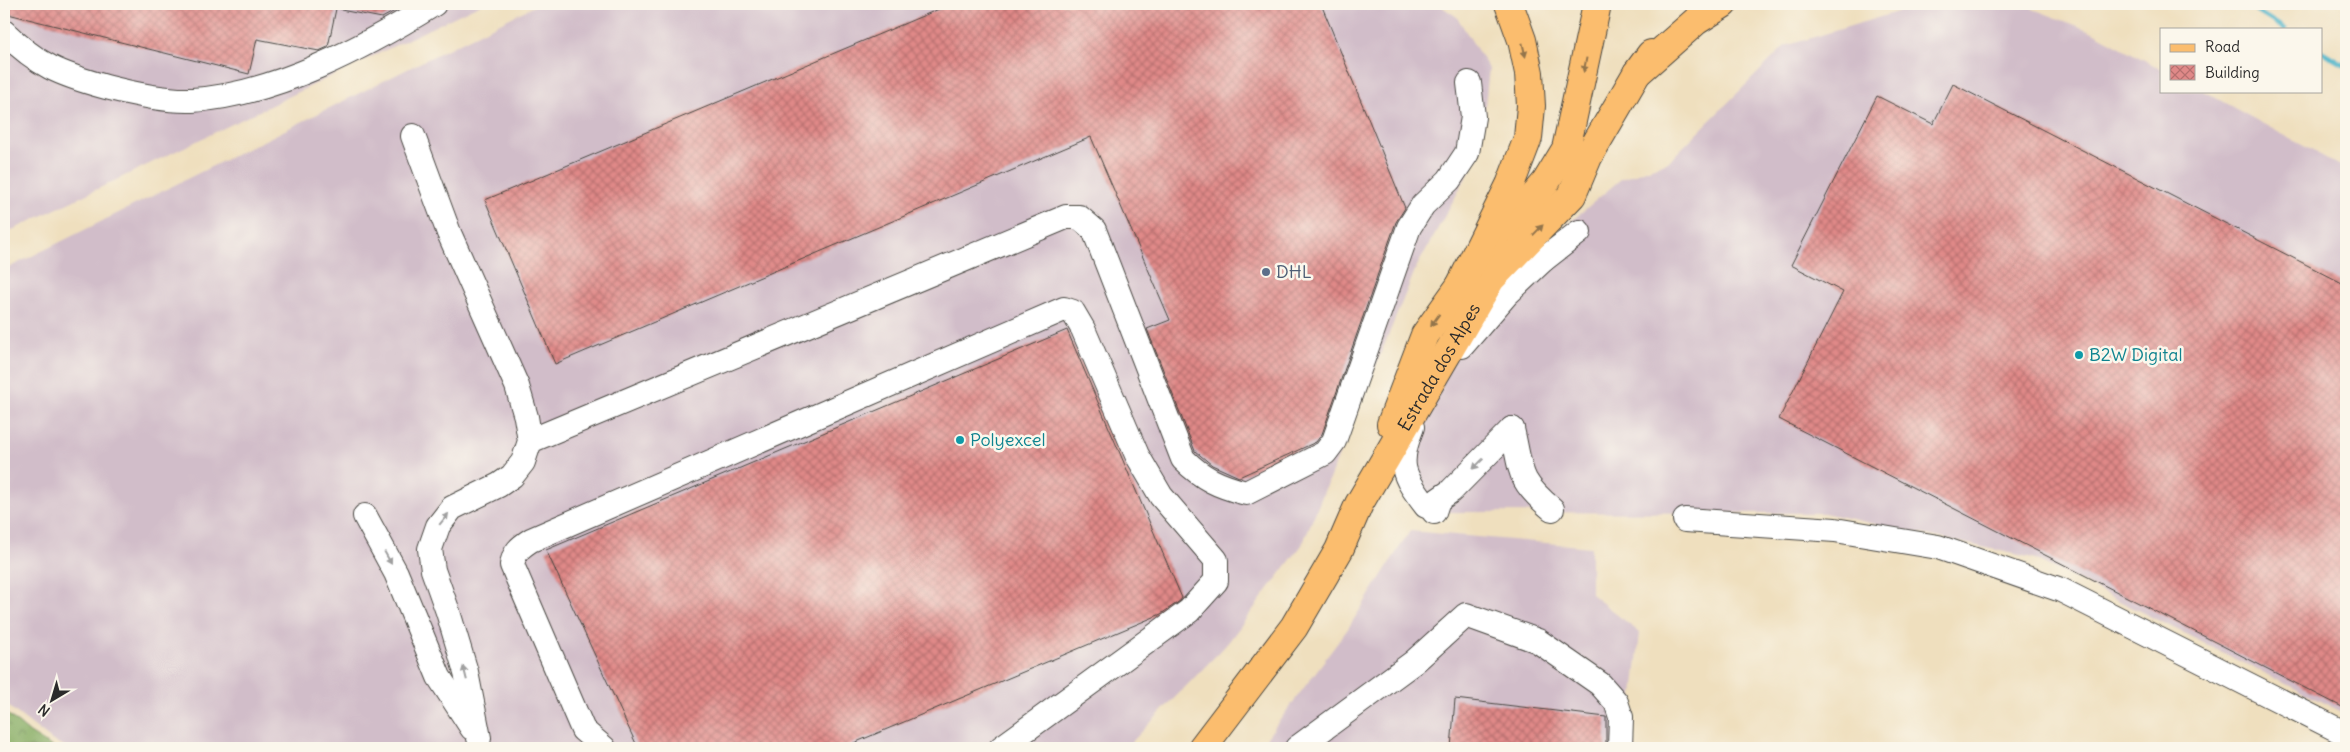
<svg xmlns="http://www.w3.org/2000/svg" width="2350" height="752" viewBox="0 0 2350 752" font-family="Delius,sans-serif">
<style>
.industrial{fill:#d1bdc9}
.forest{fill:url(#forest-crowns);stroke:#586b46}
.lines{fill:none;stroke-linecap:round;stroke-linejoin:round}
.stream{stroke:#48b2c7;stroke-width:5}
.building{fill:url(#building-cross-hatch)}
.minor-casing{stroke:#484641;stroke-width:26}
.major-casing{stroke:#484641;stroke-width:30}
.highway-casing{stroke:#484641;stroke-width:30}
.minor{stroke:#fff;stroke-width:24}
.major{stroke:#fbbd6e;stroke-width:28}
.highway{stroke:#fbbd6e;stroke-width:28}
.oneway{fill:#93744c}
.oneway2{fill:#a0a0a0}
.service-dot{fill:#5c6f8a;stroke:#fbf7ec;stroke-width:2}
.culture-dot{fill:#0f9aa8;stroke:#fbf7ec;stroke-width:2}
.labels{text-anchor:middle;stroke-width:5;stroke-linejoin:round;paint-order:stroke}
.service-label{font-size:18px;fill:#4e5e75;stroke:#fbf7ec;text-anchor:start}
.culture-label{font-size:18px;fill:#0d838f;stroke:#fbf7ec;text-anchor:start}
.street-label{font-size:18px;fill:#2b2b2b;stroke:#fbf7ec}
</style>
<defs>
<pattern id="forest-crowns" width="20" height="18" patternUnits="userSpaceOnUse" patternTransform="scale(1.25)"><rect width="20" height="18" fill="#84ab61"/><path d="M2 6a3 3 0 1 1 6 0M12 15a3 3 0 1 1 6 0" fill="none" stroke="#6c8b50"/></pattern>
<pattern id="building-cross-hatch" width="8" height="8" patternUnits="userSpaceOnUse" patternTransform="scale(1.25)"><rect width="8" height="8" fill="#e08988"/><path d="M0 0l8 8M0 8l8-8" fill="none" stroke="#b6706f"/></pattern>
</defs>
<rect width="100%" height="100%" fill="#fbf7ec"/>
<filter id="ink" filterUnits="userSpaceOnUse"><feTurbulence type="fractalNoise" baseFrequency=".02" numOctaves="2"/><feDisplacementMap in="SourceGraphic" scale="10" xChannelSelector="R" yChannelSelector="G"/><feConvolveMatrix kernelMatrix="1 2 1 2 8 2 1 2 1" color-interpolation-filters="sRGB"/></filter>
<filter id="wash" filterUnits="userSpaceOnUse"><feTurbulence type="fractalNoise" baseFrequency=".0096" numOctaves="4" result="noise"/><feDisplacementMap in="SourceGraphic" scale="20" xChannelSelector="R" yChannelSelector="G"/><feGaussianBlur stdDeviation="1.12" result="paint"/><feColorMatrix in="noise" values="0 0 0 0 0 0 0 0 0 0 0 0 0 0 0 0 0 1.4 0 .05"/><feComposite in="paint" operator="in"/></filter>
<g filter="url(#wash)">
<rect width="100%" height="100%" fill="#efdfbe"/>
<!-- industrial -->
<g class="industrial">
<path d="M 4,4 L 481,4 L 4,234 Z"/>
<path d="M 538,4 L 1438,4 L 1457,17 L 1489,69 L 1480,152 L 1416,268 L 1302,545 L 1227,644 L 1126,748 L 69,748 L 53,741 L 4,703 L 4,270 Z"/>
<path d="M 1923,4 L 2020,4 L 2091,31 L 2161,69 L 2161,91 L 2203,91 L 2346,169 L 2346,714 L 2033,558 L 1824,513 L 1434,512 L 1399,487 L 1432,373 L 1490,290 L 1621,179 L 1668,162 L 1785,46 Z"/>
<path d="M 1410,531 L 1591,547 L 1591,594 L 1640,633 L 1627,748 L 1259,748 L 1347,630 Z"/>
</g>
<!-- forest -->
<path class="forest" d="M 4,711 L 30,733 L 54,748 L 4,748 Z"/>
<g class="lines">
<!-- stream -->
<g class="stream">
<path d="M 2245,4 L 2285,29"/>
<path d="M 2321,51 L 2346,66"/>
</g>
</g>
<g id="blocks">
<!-- building -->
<g class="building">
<path d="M 4,4 L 337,4 L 328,47 L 319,51 L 257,39 L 249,74 L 4,13 Z"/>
<path d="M 342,4 L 403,4 L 402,7 L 382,18 L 341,10 Z"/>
<path d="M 951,4 L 1321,4 L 1405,208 L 1396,222 L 1322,434 L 1316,442 L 1239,477 L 1212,465 L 1195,451 L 1147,329 L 1170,320 L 1091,137 L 555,364 L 485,200 Z"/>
<path d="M 1953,84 L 2346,285 L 2346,709 L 1779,419 L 1843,292 L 1791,265 L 1877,96 L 1933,124 Z"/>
<path d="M 1067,330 L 1182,598 L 1180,601 L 1161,614 L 842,748 L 638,748 L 546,550 Z"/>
<path d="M 1455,699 L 1606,717 L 1606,748 L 1451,748 Z"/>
</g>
</g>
</g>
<g filter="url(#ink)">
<use href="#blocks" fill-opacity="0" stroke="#484641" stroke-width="1"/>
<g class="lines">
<defs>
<g id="minor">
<path d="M 4,32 C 39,66 59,74 106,87 C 133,94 164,101 192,100 C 275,95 365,47 434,4"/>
<path d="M 413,136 L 449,233 L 517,386 L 526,417 L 530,441 L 523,462 L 512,476 L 499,485 L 452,508 L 438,526 L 430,549 L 433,570 L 448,612 L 466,672 L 479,738"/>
<path d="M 1528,262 L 1543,260 L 1579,232"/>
<path d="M 1462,346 L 1507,294 L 1543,260"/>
<path d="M 1412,427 C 1397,464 1402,475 1426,506"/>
<path d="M 1512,429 C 1522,471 1516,479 1552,509"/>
<path d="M 530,441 L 1066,217 L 1079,217 L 1094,230 L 1183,459 C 1203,479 1219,486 1246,493 L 1325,453 L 1334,441 L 1409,227 L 1423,205 L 1449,180 L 1467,153 L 1473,117 L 1469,83"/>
<path d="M 1434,512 L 1438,500 L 1451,491 L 1512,429"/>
<path d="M 365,516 L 396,573 L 439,677 L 472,728"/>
<path d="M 1685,520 L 1835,530 L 1938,547 L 2061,590 L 2346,734"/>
<path d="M 604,748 L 583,730 L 512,565 C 514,552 520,547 531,540 L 1064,309 L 1073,312 L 1083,329 L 1137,455 L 1161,496 L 1216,560 L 1216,581 L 1189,611 L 1001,748"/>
<path d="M 1297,748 L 1414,662 L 1466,615 L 1538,641 L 1600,684 L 1616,702 L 1621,717 L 1620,748"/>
</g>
<g id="major">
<path d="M 1391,424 L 1425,335 L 1460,286 L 1546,182 L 1566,149 L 1597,4"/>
<path id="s1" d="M 1202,748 L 1294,627 L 1339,550 L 1359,504 L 1491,279 L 1572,195 L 1588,157 L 1637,73 L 1651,54"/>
</g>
<g id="highway">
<path d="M 1637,73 L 1696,21 L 1723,4"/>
<path d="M 1460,286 L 1510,185 L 1528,138 L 1531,106 L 1529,73 L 1522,40 L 1509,4"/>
</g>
</defs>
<!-- minor casing -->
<use href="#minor" class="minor-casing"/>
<!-- major casing -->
<use href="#major" class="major-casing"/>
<!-- highway casing -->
<use href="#highway" class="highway-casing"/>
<!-- minor -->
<use href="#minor" class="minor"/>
<!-- major -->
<use href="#major" class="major"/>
<!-- highway -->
<use href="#highway" class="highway"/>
</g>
<!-- one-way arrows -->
<defs><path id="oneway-solid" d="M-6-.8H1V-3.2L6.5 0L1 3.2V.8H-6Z" transform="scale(1.25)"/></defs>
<g class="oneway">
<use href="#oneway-solid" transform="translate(1524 50) rotate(77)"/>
<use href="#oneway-solid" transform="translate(1585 65) rotate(102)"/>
<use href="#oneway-solid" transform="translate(1538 230) rotate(-46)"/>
<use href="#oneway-solid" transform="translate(1435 320) rotate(126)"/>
</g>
<g class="oneway2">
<use href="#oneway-solid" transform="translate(1478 464) rotate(135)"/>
<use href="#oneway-solid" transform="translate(444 519) rotate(-51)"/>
<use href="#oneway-solid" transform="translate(388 558) rotate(61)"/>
<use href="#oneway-solid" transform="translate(465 673) rotate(-104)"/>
</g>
</g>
<!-- markers -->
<circle class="service-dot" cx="1266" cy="272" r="5"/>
<g class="culture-dot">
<circle cx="2079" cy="355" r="5"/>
<circle cx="960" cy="440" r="5"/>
</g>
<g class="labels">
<!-- service labels -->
<g class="service-label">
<text x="1276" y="278">DHL</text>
</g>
<!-- culture labels -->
<g class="culture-label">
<text x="2089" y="361">B2W Digital</text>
<text x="970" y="446">Polyexcel</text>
</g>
<!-- street labels -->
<g class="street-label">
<text dy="6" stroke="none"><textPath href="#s1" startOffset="450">Estrada dos Alpes</textPath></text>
</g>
</g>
<!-- margin -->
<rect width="2350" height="752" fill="none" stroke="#fbf7ec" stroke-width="20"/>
<!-- legend -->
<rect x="2160" y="28" width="162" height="65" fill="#fbf7ec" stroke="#a8a59f"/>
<rect x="2170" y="44" width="25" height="8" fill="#fbbd6e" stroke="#a8a59f"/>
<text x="2205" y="52" font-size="15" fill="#2b2b2b">Road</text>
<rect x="2170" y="65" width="25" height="15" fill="url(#building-cross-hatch)" stroke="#a8a59f"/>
<text x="2205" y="78" font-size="15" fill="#2b2b2b">Building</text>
<!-- north arrow -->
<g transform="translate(52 700) rotate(218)" stroke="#fbf7ec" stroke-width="4" paint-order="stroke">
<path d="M0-4L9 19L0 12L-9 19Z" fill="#2b2b2b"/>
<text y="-8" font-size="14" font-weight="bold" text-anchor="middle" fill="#2b2b2b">N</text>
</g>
</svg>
